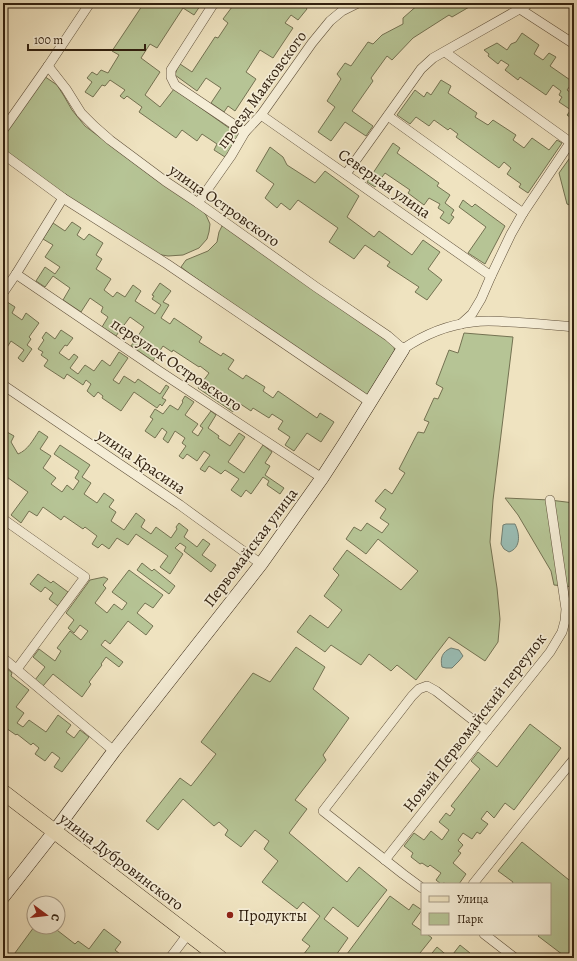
<svg xmlns="http://www.w3.org/2000/svg" width="577" height="961" viewBox="0 0 577 961" font-family="Alegreya,serif">
<style>
.green{fill:#b6c495;stroke:#747252}
.water{fill:#9abeb6;stroke:#707f73}
.lines{fill:none;stroke-linecap:round;stroke-linejoin:round}
.street-casing{stroke:#60513b;stroke-width:10}
.secondary-casing{stroke:#31200f;stroke-width:14}
.primary-casing{stroke:#31200f;stroke-width:16}
.street{stroke:#f5edd6;stroke-width:9}
.secondary{stroke:#f5edd6;stroke-width:13}
.primary{stroke:#efe3c0;stroke-width:15}
.poi-dot{fill:#8f2418;stroke:#f5edd6;stroke-width:1.5}
.labels{text-anchor:middle;stroke-width:3.5;stroke-linejoin:round;paint-order:stroke}
.street-label{font-size:16px;fill:#31200f;stroke:#f5edd6}
.poi-label{font-size:16px;fill:#31200f;stroke:#f5edd6;text-anchor:start}
</style>
<rect width="100%" height="100%" fill="#efe3c0"/>
<filter id="stains"><feTurbulence type="fractalNoise" baseFrequency=".005" numOctaves="4"/><feColorMatrix values="0 0 0 0 .2 0 0 0 0 .09 0 0 0 0 .02 0 0 0 .5 -.17"/></filter>
<radialGradient id="worn" r=".72"><stop offset=".6" stop-color="#630" stop-opacity="0"/><stop offset="1" stop-color="#630" stop-opacity=".3"/></radialGradient>
<!-- green -->
<g class="green">
<path d="M 144,3 L 195,3 L 200,6 L 194,15 L 183,8 L 157,48 L 150,44 L 141,58 L 160,72 L 145,95 L 160,107 L 174,89 L 239,135 L 225,157 L 214,150 L 217,144 L 202,134 L 197,141 L 182,130 L 176,138 L 139,112 L 142,107 L 127,96 L 124,99 L 120,96 L 125,90 L 110,80 L 105,86 L 102,85 L 93,97 L 85,92 L 92,82 L 87,78 L 92,72 L 97,75 L 101,70 L 108,73 L 119,55 L 112,51 Z"/>
<path d="M 235,3 L 305,3 L 304,4 L 307,9 L 298,20 L 291,15 L 285,23 L 293,28 L 273,58 L 260,50 L 246,72 L 256,79 L 235,111 L 228,106 L 224,112 L 211,103 L 221,88 L 206,78 L 197,91 L 175,75 L 177,69 L 180,64 L 192,72 L 215,37 L 218,38 L 228,23 L 223,19 Z"/>
<path d="M 420,3 L 476,3 L 452,17 L 449,15 L 413,38 L 392,60 L 387,56 L 371,78 L 373,81 L 352,111 L 373,126 L 366,136 L 345,122 L 331,141 L 318,132 L 335,107 L 327,101 L 341,79 L 337,74 L 345,63 L 351,66 L 368,42 L 373,44 L 382,35 L 403,24 L 403,18 Z"/>
<path d="M 522,33 L 539,45 L 534,54 L 543,60 L 549,53 L 556,57 L 550,66 L 573,82 L 567,90 L 574,95 L 574,120 L 567,115 L 571,110 L 559,102 L 562,97 L 559,95 L 561,91 L 553,85 L 546,95 L 520,77 L 518,80 L 505,70 L 509,65 L 501,60 L 498,64 L 488,56 L 489,54 L 484,50 L 497,43 L 507,50 L 511,44 L 516,42 Z"/>
<path d="M 44,76 L 57,85 L 64,96 L 72,110 L 85,126 L 155,179 L 199,208 L 206,215 L 210,224 L 209,232 L 207,239 L 199,248 L 183,255 L 168,256 L 156,254 L 62,193 L 3,152 L 3,135 Z"/>
<path d="M 441,80 L 451,86 L 448,93 L 477,113 L 475,117 L 488,125 L 493,120 L 516,135 L 513,140 L 524,148 L 532,138 L 549,150 L 557,140 L 562,143 L 528,193 L 519,187 L 521,184 L 507,174 L 511,168 L 504,162 L 499,168 L 456,137 L 458,134 L 450,128 L 448,130 L 434,120 L 429,126 L 416,117 L 410,124 L 397,115 L 415,90 L 424,97 L 427,92 L 431,95 Z"/>
<path d="M 393,143 L 400,148 L 397,153 L 439,183 L 437,186 L 450,195 L 445,203 L 454,210 L 451,215 L 454,217 L 449,224 L 440,218 L 444,212 L 438,208 L 440,204 L 429,198 L 424,205 L 408,193 L 410,190 L 385,173 L 375,187 L 367,182 Z"/>
<path d="M 270,147 L 283,157 L 287,165 L 315,183 L 325,171 L 359,196 L 347,217 L 374,237 L 379,231 L 412,255 L 423,240 L 440,252 L 428,269 L 442,280 L 427,300 L 415,292 L 419,287 L 387,266 L 390,262 L 365,245 L 354,259 L 329,242 L 338,228 L 298,200 L 290,210 L 281,203 L 277,208 L 265,198 L 274,184 L 256,171 Z"/>
<path d="M 574,152 L 574,207 L 567,204 L 559,173 Z"/>
<path d="M 463,200 L 472,207 L 475,204 L 505,226 L 485,264 L 468,253 L 486,227 L 459,207 Z"/>
<path d="M 72,222 L 81,228 L 77,235 L 84,240 L 89,234 L 103,243 L 96,255 L 102,259 L 96,269 L 111,279 L 104,290 L 113,297 L 117,292 L 125,297 L 133,285 L 141,291 L 135,301 L 155,314 L 161,305 L 152,299 L 154,296 L 152,295 L 160,283 L 171,291 L 163,302 L 169,305 L 161,318 L 170,324 L 174,318 L 202,337 L 199,342 L 221,356 L 223,353 L 234,360 L 228,369 L 243,379 L 246,375 L 265,387 L 263,391 L 273,398 L 278,391 L 317,418 L 320,413 L 334,422 L 321,442 L 307,433 L 294,451 L 285,445 L 290,437 L 278,429 L 283,421 L 272,414 L 269,418 L 253,408 L 251,411 L 239,403 L 233,412 L 198,388 L 209,373 L 200,366 L 199,367 L 173,350 L 172,352 L 163,346 L 153,361 L 131,346 L 144,327 L 130,317 L 116,336 L 102,327 L 108,317 L 101,312 L 103,307 L 90,298 L 81,312 L 63,300 L 70,288 L 53,276 L 45,287 L 36,281 L 45,267 L 55,274 L 60,267 L 45,257 L 53,245 L 43,239 L 53,223 L 65,231 Z"/>
<path d="M 222,226 L 228,227 L 385,338 L 394,346 L 395,355 L 368,398 L 190,274 L 181,267 L 186,260 L 208,251 L 217,242 L 219,232 Z"/>
<path d="M 4,300 L 15,307 L 12,313 L 22,320 L 26,313 L 39,323 L 29,337 L 31,339 L 27,345 L 32,349 L 23,362 L 18,358 L 24,350 L 11,341 L 6,349 L 3,347 L 3,341 L 4,339 L 3,338 L 3,301 Z"/>
<path d="M 61,330 L 73,338 L 67,346 L 65,345 L 59,353 L 69,360 L 74,354 L 78,357 L 70,368 L 78,374 L 85,365 L 94,371 L 102,360 L 110,366 L 119,352 L 128,358 L 113,380 L 119,384 L 124,376 L 135,383 L 138,379 L 160,394 L 166,385 L 169,387 L 162,398 L 166,400 L 162,406 L 160,404 L 157,408 L 134,392 L 121,411 L 102,398 L 103,396 L 98,392 L 94,397 L 87,391 L 91,384 L 86,380 L 83,385 L 67,374 L 64,379 L 44,366 L 48,360 L 41,355 L 43,352 L 38,349 L 44,340 L 42,338 L 46,332 L 55,339 Z"/>
<path d="M 464,333 L 513,337 L 493,500 L 490,542 L 497,588 L 500,619 L 498,642 L 485,661 L 449,637 L 416,680 L 397,665 L 391,671 L 369,654 L 361,665 L 331,645 L 325,652 L 297,632 L 310,615 L 328,628 L 342,610 L 324,596 L 339,575 L 333,569 L 347,550 L 401,590 L 418,571 L 378,539 L 366,554 L 346,539 L 354,527 L 361,531 L 367,523 L 382,533 L 389,524 L 380,518 L 386,509 L 375,501 L 385,489 L 392,494 L 405,473 L 399,469 L 418,432 L 424,433 L 429,422 L 424,420 L 434,398 L 438,399 L 443,388 L 436,384 L 449,350 L 458,353 Z"/>
<path d="M 185,396 L 194,402 L 185,415 L 198,424 L 192,432 L 198,436 L 203,428 L 200,426 L 211,411 L 216,415 L 208,428 L 219,436 L 218,438 L 230,446 L 239,433 L 245,437 L 228,462 L 244,473 L 263,445 L 272,452 L 265,463 L 270,466 L 265,475 L 284,488 L 280,494 L 267,485 L 269,481 L 263,477 L 251,494 L 246,490 L 241,497 L 231,490 L 239,479 L 225,470 L 221,474 L 209,466 L 205,472 L 200,469 L 210,455 L 204,451 L 197,461 L 187,454 L 183,459 L 179,456 L 186,446 L 182,443 L 185,438 L 175,431 L 168,443 L 163,439 L 167,432 L 162,428 L 155,438 L 145,431 L 153,419 L 150,417 L 155,409 L 163,414 L 170,405 L 178,410 L 183,402 L 182,401 Z"/>
<path d="M 39,431 L 48,437 L 40,449 L 51,456 L 43,468 L 56,478 L 51,484 L 62,492 L 67,485 L 73,490 L 79,481 L 75,478 L 79,471 L 54,454 L 60,445 L 90,465 L 82,477 L 91,483 L 84,494 L 97,503 L 104,493 L 114,500 L 109,507 L 116,512 L 111,521 L 124,530 L 136,513 L 145,520 L 141,527 L 151,534 L 156,527 L 171,538 L 177,529 L 176,527 L 179,523 L 188,530 L 184,537 L 197,547 L 203,539 L 210,544 L 202,555 L 216,565 L 211,572 L 184,551 L 186,547 L 180,543 L 175,548 L 183,554 L 170,574 L 160,567 L 168,556 L 136,534 L 128,545 L 117,538 L 109,549 L 102,544 L 98,548 L 92,544 L 97,536 L 85,527 L 83,529 L 64,516 L 61,520 L 43,507 L 37,516 L 29,511 L 21,523 L 11,515 L 28,492 L 4,475 L 3,476 L 3,437 L 7,432 L 14,436 L 11,442 L 18,454 C 28,450 33,440 39,431 Z"/>
<path d="M 505,498 L 550,500 L 574,503 L 574,587 L 554,585 L 551,571 L 518,515 Z"/>
<path d="M 142,563 L 152,571 L 154,569 L 175,586 L 169,594 L 137,570 Z"/>
<path d="M 129,570 L 163,595 L 153,608 L 145,603 L 137,613 L 153,626 L 146,635 L 128,621 L 110,644 L 105,640 L 101,645 L 123,662 L 119,667 L 106,657 L 101,664 L 102,665 L 89,682 L 91,684 L 82,697 L 53,674 L 43,686 L 35,680 L 45,667 L 33,657 L 39,649 L 55,661 L 61,651 L 57,648 L 70,631 L 81,640 L 88,631 L 80,625 L 74,633 L 68,628 L 74,620 L 66,613 L 90,580 L 104,577 L 108,579 L 103,585 L 106,588 L 95,603 L 107,613 L 114,604 L 122,610 L 127,603 L 112,592 Z"/>
<path d="M 38,574 L 51,583 L 53,581 L 68,592 L 58,606 L 49,599 L 53,593 L 45,587 L 41,592 L 30,584 Z"/>
<path d="M 296,647 L 325,667 L 313,689 L 349,718 L 323,755 L 326,760 L 295,800 L 307,809 L 289,833 L 347,882 L 359,867 L 387,890 L 358,927 L 333,907 L 324,919 L 348,938 L 334,958 L 307,958 L 303,955 L 310,946 L 302,940 L 320,916 L 303,902 L 297,909 L 262,882 L 278,861 L 264,849 L 269,841 L 255,830 L 241,847 L 225,835 L 228,830 L 219,822 L 214,826 L 183,799 L 158,830 L 146,821 L 180,778 L 191,786 L 216,754 L 201,742 L 253,673 L 270,682 Z"/>
<path d="M 3,665 L 12,673 L 11,676 L 29,690 L 16,707 L 24,713 L 17,723 L 23,727 L 29,720 L 46,732 L 58,715 L 71,725 L 66,732 L 74,738 L 80,730 L 89,737 L 62,772 L 54,767 L 60,758 L 52,752 L 45,761 L 35,754 L 39,748 L 33,743 L 31,745 L 17,734 L 16,735 L 3,726 Z"/>
<path d="M 530,724 L 561,748 L 514,810 L 505,803 L 494,818 L 487,811 L 481,819 L 488,824 L 480,834 L 477,832 L 472,839 L 463,833 L 458,840 L 463,845 L 458,851 L 461,853 L 453,863 L 466,874 L 459,884 L 446,884 L 444,883 L 441,884 L 436,880 L 441,873 L 430,865 L 428,867 L 422,863 L 420,864 L 411,857 L 413,853 L 404,846 L 414,833 L 424,840 L 431,831 L 442,840 L 449,830 L 439,822 L 446,813 L 450,816 L 455,809 L 451,806 L 480,769 L 471,761 L 478,752 L 497,767 Z"/>
<path d="M 522,842 L 574,884 L 574,958 L 567,958 L 538,936 L 540,934 L 550,934 L 550,884 L 512,884 L 513,882 L 498,871 Z"/>
<path d="M 390,896 L 409,910 L 413,904 L 422,910 L 412,924 L 422,931 L 422,934 L 427,934 L 432,938 L 416,958 L 344,958 Z"/>
<path d="M 34,927 L 53,927 L 75,944 L 78,941 L 89,949 L 104,929 L 121,942 L 115,950 L 125,958 L 14,958 L 12,957 Z"/>
<path d="M 460,945 L 470,953 L 466,958 L 428,958 L 437,947 L 450,958 Z"/>
</g>
<!-- water -->
<g class="water">
<path d="M 506,524 L 515,524 C 520,534 521,548 509,552 L 504,549 L 501,544 L 503,525 Z"/>
<path d="M 451,648 L 459,650 L 463,656 L 459,661 L 452,668 L 446,668 L 442,667 C 440,658 442,652 451,648 Z"/>
</g>
<g class="lines">
<defs>
<g id="street">
<path d="M 214,3 L 171,70 L 171,77 L 175,85 L 245,132"/>
<path d="M 520,9 L 574,44"/>
<path d="M 445,52 L 570,142"/>
<path d="M 48,66 L 66,89 L 81,113 L 94,126 L 110,140 L 165,181 L 198,203 L 316,287 L 388,336 L 403,349 C 425,334 447,325 473,322 C 485,320 498,321 510,322 C 531,323 553,325 574,327"/>
<path d="M 261,115 L 491,276"/>
<path d="M 388,116 L 523,213"/>
<path d="M 3,130 L 48,66 L 90,3"/>
<path d="M 3,154 L 63,198 L 167,264 L 370,402"/>
<path d="M 346,174 L 421,69 L 433,58 L 530,3"/>
<path d="M 198,203 L 231,156 L 245,132 L 261,115 L 312,43 L 330,21 L 342,11 L 358,3"/>
<path d="M 16,274 L 159,371 L 322,478"/>
<path d="M 3,293 L 16,274 L 63,198"/>
<path d="M 461,324 L 472,314 L 481,299 L 491,276 L 511,234 L 523,213 L 574,137"/>
<path d="M 3,385 L 180,505 L 261,564"/>
<path d="M 3,519 L 85,577 L 17,669"/>
<path d="M 3,658 L 114,751"/>
<path d="M 385,860 L 487,731 L 550,652 L 562,632 L 565,621 L 566,609 L 550,500"/>
<path d="M 473,884 L 525,819 L 574,759"/>
<path d="M 422,888 L 403,874 L 323,811 L 412,696 L 419,689 L 427,686 L 436,691 L 487,731"/>
<path d="M 484,934 L 515,958"/>
<path d="M 170,958 L 188,934"/>
</g>
<path id="secondary" d="M 3,897 L 54,832 L 114,751 L 261,564 L 322,478 L 346,441 L 403,349"/>
<path id="primary" d="M 3,792 L 220,958"/>
</defs>
<!-- street casing -->
<use href="#street" class="street-casing"/>
<!-- secondary casing -->
<use href="#secondary" class="secondary-casing"/>
<!-- primary casing -->
<use href="#primary" class="primary-casing"/>
<!-- street -->
<use href="#street" class="street"/>
<!-- secondary -->
<use href="#secondary" class="secondary"/>
<!-- primary -->
<use href="#primary" class="primary"/>
</g>
<!-- markers -->
<circle class="poi-dot" cx="230" cy="915" r="4"/>
<g class="labels">
<!-- street labels -->
<g class="street-label">
<text transform="translate(261 89) rotate(-54)" y="6">проезд Маяковского</text>
<text transform="translate(385 183) rotate(35)" y="6">Северная улица</text>
<text transform="translate(225 205) rotate(35)" y="6">улица Островского</text>
<text transform="translate(177 364) rotate(34)" y="6">переулок Островского</text>
<text transform="translate(142 461) rotate(34)" y="6">улица Красина</text>
<text transform="translate(250 547) rotate(-53)" y="6">Первомайская улица</text>
<text transform="translate(474 722) rotate(-52)" y="6">Новый Первомайский переулок</text>
<text transform="translate(122 861) rotate(37)" y="6">улица Дубровинского</text>
</g>
<!-- poi labels -->
<g class="poi-label">
<text x="238" y="921">Продукты</text>
</g>
</g>
<!-- margin -->
<rect width="577" height="961" fill="none" stroke="#efe3c0" stroke-width="16"/>
<rect x="4" y="4" width="569" height="953" fill="none" stroke="#31200f" stroke-width="2"/>
<rect x="8" y="8" width="561" height="945" fill="none" stroke="#31200f"/>
<!-- legend -->
<rect x="421" y="883" width="130" height="52" fill="#f5edd6" stroke="#a79b86"/>
<rect x="429" y="896" width="20" height="6" fill="#efe3c0" stroke="#a79b86"/>
<text x="457" y="903" font-size="12" fill="#31200f">Улица</text>
<rect x="429" y="913" width="20" height="12" fill="#b6c495" stroke="#a79b86"/>
<text x="457" y="923" font-size="12" fill="#31200f">Парк</text>
<!-- north arrow -->
<g transform="translate(46 915) rotate(105)"><circle r="19" fill="#f5edd6" stroke="#a79b86"/>
<path d="M0-3L7 15L0 10L-7 15Z" fill="#8f2418"/>
<text y="-6" font-size="11" font-weight="bold" text-anchor="middle" fill="#31200f">С</text>
</g>
<!-- scale -->
<path d="M28 44v6h117v-6" fill="none" stroke="#31200f" stroke-width="2"/>
<text x="34" y="44" font-size="12" fill="#31200f" stroke="#f5edd6" stroke-width="3" paint-order="stroke">100 m</text>
<rect width="100%" height="100%" filter="url(#stains)"/>
<rect width="100%" height="100%" fill="url(#worn)"/>
</svg>
